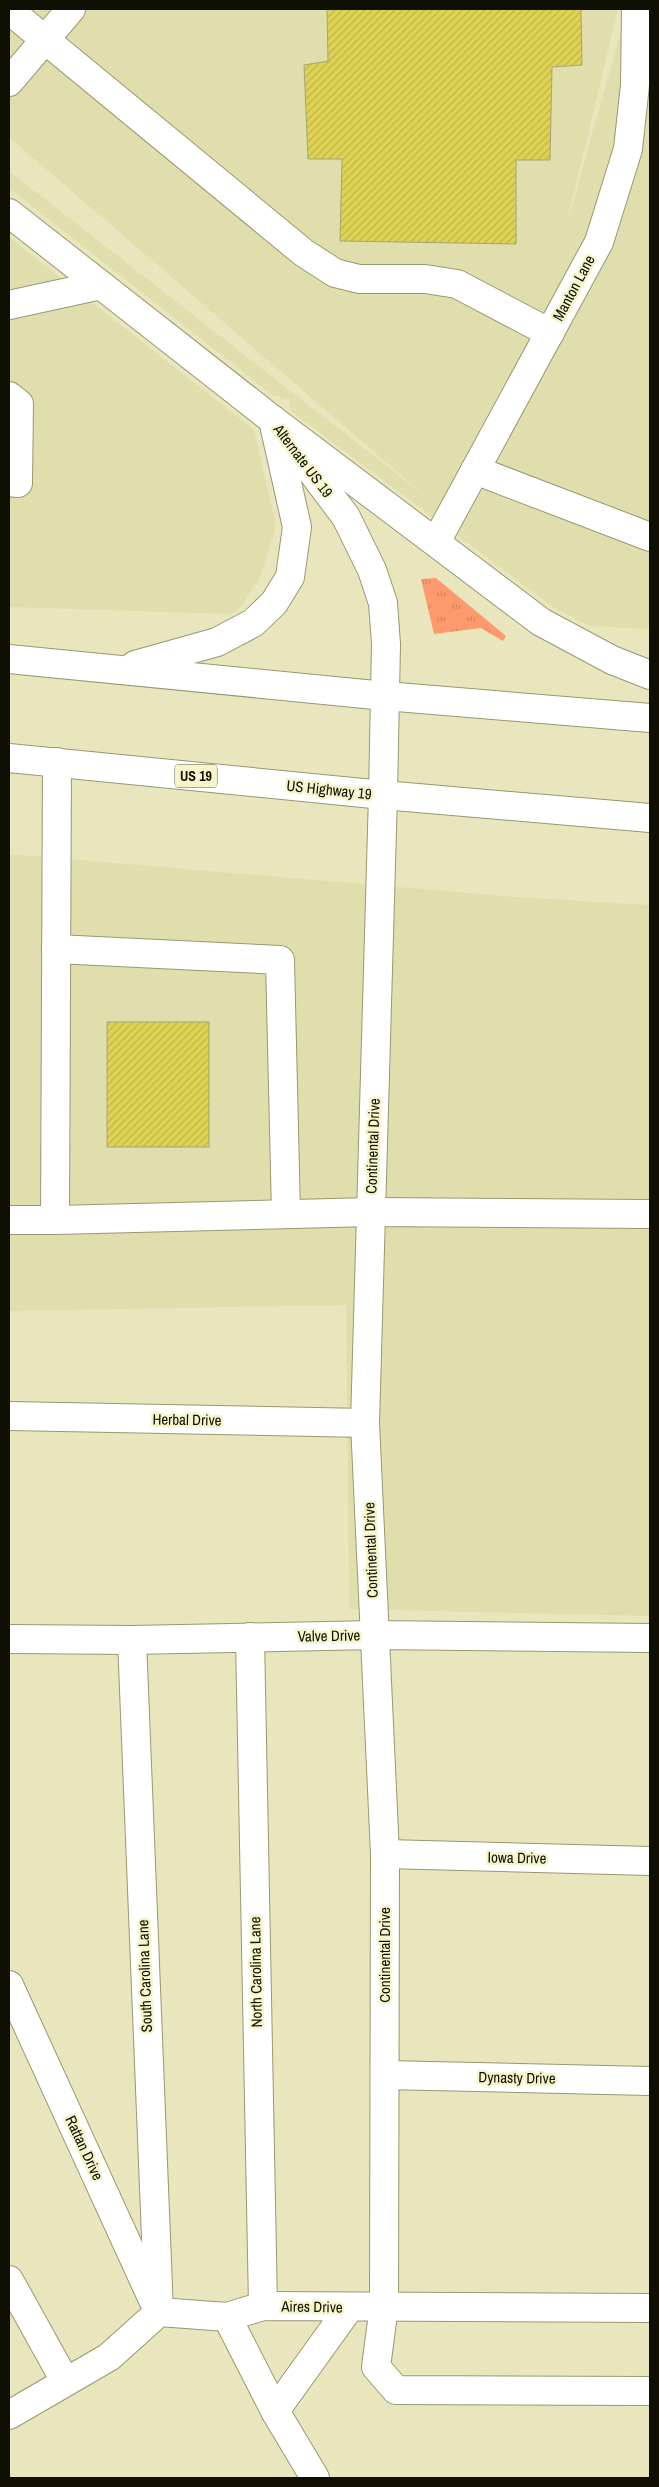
<svg xmlns="http://www.w3.org/2000/svg" width="659" height="2487" font-family="'Archivo Narrow',sans-serif">
<style>
.built{fill:#e1dead}
.grass{fill:url(#grass-tufts)}
.building{fill:url(#building-hatch);stroke:#a6a47c}
.lines{fill:none;stroke-linecap:round;stroke-linejoin:round}
.minor-casing{stroke:#9a9770;stroke-width:30}
.major-casing{stroke:#9a9770;stroke-width:30}
.highway-casing{stroke:#9a9770;stroke-width:30}
.minor{stroke:#fff;stroke-width:28}
.major{stroke:#fff;stroke-width:28}
.highway{stroke:#fff;stroke-width:28}
.labels{text-anchor:middle;stroke-width:5;stroke-linejoin:round;paint-order:stroke}
.shield{fill:#f6f4ca;stroke:#55543f;stroke-width:1}
.shield-label{font-size:14px;font-weight:bold;fill:#100f03}
.street-label{font-size:15px;fill:#100f03;stroke:#f6f4ca}
</style>
<defs>
<pattern id="grass-tufts" width="24" height="20" patternUnits="userSpaceOnUse" patternTransform="scale(1.25)"><rect width="24" height="20" fill="#fc996d"/><path d="M3 7l-1-3M5 7V3M7 7l1-3M15 17l-1-3M17 17v-4M19 17l1-3" fill="none" stroke="#d7835d"/></pattern>
<pattern id="building-hatch" width="6" height="6" patternUnits="userSpaceOnUse" patternTransform="scale(1.25)"><rect width="6" height="6" fill="#ded353"/><path d="M-1 1l2-2M0 6l6-6M5 7l2-2" fill="none" stroke="#bdb447"/></pattern>
</defs>
<rect width="100%" height="100%" fill="#e9e6bd"/>
<!-- built -->
<g class="built">
<path d="M 9,9 L 618,9 L 564,235 L 627,9 L 650,9 L 650,629 L 589,626 L 553,607 L 291,411 L 289,399 L 282,400 L 278,395 L 275,397 L 9,188 L 9,171 L 430,500 L 9,137 Z"/>
<path d="M 9,237 L 254,430 L 276,526 L 260,578 L 238,610 L 230,614 L 9,607 Z"/>
<path d="M 9,854 L 515,897 L 650,905 L 650,1616 L 349,1609 L 346,1305 L 9,1311 Z"/>
</g>
<!-- grass -->
<path class="grass" d="M 436,578 L 506,636 L 503,641 L 481,628 L 434,634 L 421,579 Z"/>
<!-- building -->
<g class="building">
<path d="M 327,9 L 581,9 L 582,65 L 552,67 L 550,160 L 516,160 L 516,244 L 340,241 L 342,159 L 308,159 L 304,65 L 328,61 Z"/>
<rect x="107" y="1022" width="102" height="125"/>
</g>
<g class="lines">
<defs>
<g id="minor">
<path d="M 9,10 L 304,253 L 335,273 L 359,279 L 425,279 L 457,284 L 550,333"/>
<path d="M 9,82 L 71,9"/>
<path d="M 9,305 L 101,285"/>
<path d="M 9,396 L 19,404 L 18,483 L 9,482"/>
<path d="M 475,470 L 650,537"/>
<path d="M 436,542 L 599,242 L 628,149 L 635,85 L 636,9"/>
<path d="M 383,795 L 365,1423 L 385,1854 L 384,2306 L 376,2367 L 396,2390 L 650,2391"/>
<path d="M 56,949 L 280,960 L 286,1214"/>
<path d="M 9,1220 L 55,1220 L 57,762"/>
<path d="M 55,1220 L 371,1212 L 650,1214"/>
<path d="M 9,1416 L 365,1423"/>
<path d="M 250,1637 L 263,2306"/>
<path d="M 9,1639 L 132,1640 L 375,1635 L 650,1638"/>
<path d="M 132,1640 L 159,2312"/>
<path d="M 385,1854 L 650,1861"/>
<path d="M 9,1985 L 153,2300"/>
<path d="M 385,2075 L 650,2081"/>
<path d="M 9,2280 L 65,2381"/>
<path d="M 227,2317 L 275,2411 L 315,2478"/>
<path d="M 275,2411 L 349,2308"/>
<path d="M 9,2415 L 109,2357 L 159,2312 L 227,2317 L 263,2306 L 650,2308"/>
</g>
<path id="major" d="M 9,213 L 273,420 L 346,517 L 372,570 L 383,603 L 386,644 L 383,795"/>
<g id="highway">
<path d="M 273,420 L 541,622 L 612,660 L 650,675"/>
<path d="M 9,659 L 385,696 L 650,718"/>
<path d="M 135,665 L 217,642 L 253,623 L 274,603 L 290,577 L 297,527 L 273,420"/>
<path d="M 9,758 L 383,795 L 650,818"/>
</g>
</defs>
<!-- minor casing -->
<use href="#minor" class="minor-casing"/>
<!-- major casing -->
<use href="#major" class="major-casing"/>
<!-- highway casing -->
<use href="#highway" class="highway-casing"/>
<!-- minor -->
<use href="#minor" class="minor"/>
<!-- major -->
<use href="#major" class="major"/>
<!-- highway -->
<use href="#highway" class="highway"/>
</g>
<g class="labels">
<!-- shield labels -->
<rect class="shield" x="175" y="764.5" width="42" height="23" rx="4"/>
<g class="shield-label">
<text x="196" y="781">US 19</text>
</g>
<!-- street labels -->
<g class="street-label">
<text transform="translate(574 288) rotate(-62)" y="5">Manton Lane</text>
<text transform="translate(303 461) rotate(53)" y="5">Alternate US 19</text>
<text transform="translate(329 790) rotate(6)" y="5">US Highway 19</text>
<text transform="translate(373 1146) rotate(-88)" y="5">Continental Drive</text>
<text transform="translate(187 1420) rotate(1)" y="5">Herbal Drive</text>
<text transform="translate(371 1550) rotate(-92)" y="5">Continental Drive</text>
<text transform="translate(329 1636) rotate(-1)" y="5">Valve Drive</text>
<text transform="translate(517 1858) rotate(1)" y="5">Iowa Drive</text>
<text transform="translate(385 1955) rotate(-90)" y="5">Continental Drive</text>
<text transform="translate(256 1972) rotate(-91)" y="5">North Carolina Lane</text>
<text transform="translate(145 1976) rotate(-92)" y="5">South Carolina Lane</text>
<text transform="translate(517 2078) rotate(1)" y="5">Dynasty Drive</text>
<text transform="translate(84 2148) rotate(65)" y="5">Rattan Drive</text>
<text transform="translate(312 2307) rotate(1)" y="5">Aires Drive</text>
</g>
</g>
<!-- border -->
<rect width="659" height="2487" fill="none" stroke="#100f03" stroke-width="20"/>
</svg>
